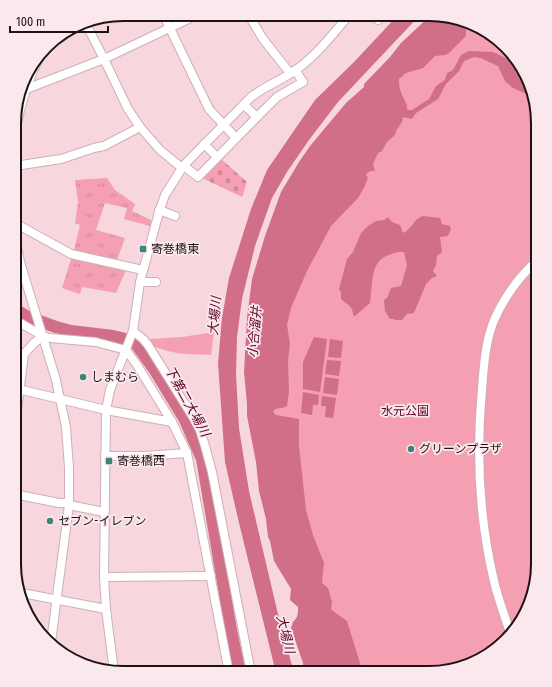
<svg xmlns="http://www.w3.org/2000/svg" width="552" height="687" font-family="'Fira Sans Condensed','Noto Sans JP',sans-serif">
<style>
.grass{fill:url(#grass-tufts)}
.cemetery{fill:url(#cemetery-stones)}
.green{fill:#f59fb3}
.water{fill:#d16f88}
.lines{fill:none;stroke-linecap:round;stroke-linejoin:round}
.river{stroke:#d16f88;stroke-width:12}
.minor-casing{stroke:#cdafb5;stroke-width:10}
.minor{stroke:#fff;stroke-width:8}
.poi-dot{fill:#3f847a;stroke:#fbe8ec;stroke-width:1.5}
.labels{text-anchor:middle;stroke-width:3.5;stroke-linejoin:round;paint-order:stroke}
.poi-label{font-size:12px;fill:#1d1215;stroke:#fbe8ec;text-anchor:start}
.park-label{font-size:12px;fill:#5c0027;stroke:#fbe8ec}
.water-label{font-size:13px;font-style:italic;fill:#5d0028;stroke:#fbe8ec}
.rim{fill:none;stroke:#1d1215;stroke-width:2}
</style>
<defs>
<pattern id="grass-tufts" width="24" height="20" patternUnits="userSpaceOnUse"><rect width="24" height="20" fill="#f59fb3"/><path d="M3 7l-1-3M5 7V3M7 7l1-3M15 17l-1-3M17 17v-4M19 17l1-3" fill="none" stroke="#d28899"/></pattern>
<pattern id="cemetery-stones" width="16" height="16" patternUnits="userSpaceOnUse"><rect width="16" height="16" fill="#f59fb3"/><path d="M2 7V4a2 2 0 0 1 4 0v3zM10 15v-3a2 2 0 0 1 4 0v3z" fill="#d28899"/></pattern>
</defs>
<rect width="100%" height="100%" fill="#f7d7dd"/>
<!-- grass -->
<g class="grass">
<path d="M 107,178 L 115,190 L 135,204 L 132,211 L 151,220 L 150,226 L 124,219 L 127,208 L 105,203 L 96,230 L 125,238 L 117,260 L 74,250 L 80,225 L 75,223 L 78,202 L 75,180 Z"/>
<path d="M 71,259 L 126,270 L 116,293 L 82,287 L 80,294 L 62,288 Z"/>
</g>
<!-- cemetery -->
<path class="cemetery" d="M 220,158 L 247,182 L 242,197 L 200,177 Z"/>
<!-- green -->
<g class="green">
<path d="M 467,24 L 490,33 L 524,69 L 538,123 L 538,571 L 520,624 L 483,659 L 436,673 L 347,673 L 271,432 L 277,318 L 395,81 Z"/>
<path d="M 214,332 L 211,355 C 187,354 174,355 151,345 L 150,339 L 182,337 Z"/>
</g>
<!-- water -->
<g class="water">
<path d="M 398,15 L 420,15 L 338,102 L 309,140 L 287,172 L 272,198 L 255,246 L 242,299 L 237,337 L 236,374 L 239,428 L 249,491 L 277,610 L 294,673 L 276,673 L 239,523 L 225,462 L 218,363 L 222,318 L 229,278 L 251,209 L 267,170 L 315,100 L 354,62 Z"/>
<path d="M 431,15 L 443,15 L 466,23 L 466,36 L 449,53 L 445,55 L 435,56 L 423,68 L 406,73 L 399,79 C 399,83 399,88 401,92 C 403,99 408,103 407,110 L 412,110 L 429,99 L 436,86 L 445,80 L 447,73 L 453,70 L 461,55 L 469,51 L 493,52 L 510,60 L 517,61 L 524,69 L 531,96 L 513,88 L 505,81 L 498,66 L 487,61 L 481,58 L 474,57 L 464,61 L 459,71 L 446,84 L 438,99 L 416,113 L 412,119 L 403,117 L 402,122 L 396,131 L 395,135 L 387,142 L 382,151 L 378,153 L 373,164 L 375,171 L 371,171 L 367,173 L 366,176 L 368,177 L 365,186 L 358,198 L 331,226 L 307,271 L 291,308 L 287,325 L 290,344 L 288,361 L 289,392 L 287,406 C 283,409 279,407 274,410 L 273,412 L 276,415 L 299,419 L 299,446 L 306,510 L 313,535 L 324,563 L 322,583 L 328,588 L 332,602 L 331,609 L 333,611 L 347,621 L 363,673 L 304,673 L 303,663 L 291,628 L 293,622 C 298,617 298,614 298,607 L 290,600 L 291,589 L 274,561 L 270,541 L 268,537 L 266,519 L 259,491 L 256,462 L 247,416 L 247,404 L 244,372 L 247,318 L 252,279 L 265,236 L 281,192 L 299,162 L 310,146 L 346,103 L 364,87 L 364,84 L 390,57 L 401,43 Z"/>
<path d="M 423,216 L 440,218 L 442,224 L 450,226 L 451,229 L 448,236 L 440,237 L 442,252 L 437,256 L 436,265 L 433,271 L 437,276 L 432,278 L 426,284 L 414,313 L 407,314 L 402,320 L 396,320 L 393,319 L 390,319 L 385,311 L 384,300 L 387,298 L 391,288 L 401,286 L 407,265 L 404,252 C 398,251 395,253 389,255 C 369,261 373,286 370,303 L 355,316 L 353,315 C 353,305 347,305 341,299 L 341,293 L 339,289 L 347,259 L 353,252 L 361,233 L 368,226 L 376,221 L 384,220 L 388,217 L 392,222 L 400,225 L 403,233 C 412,229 414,218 423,216 Z"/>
<path d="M 314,337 L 327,339 L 320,392 L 303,389 L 303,362 Z"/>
<path d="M 330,339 L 343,341 L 341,358 L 328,357 Z"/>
<path d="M 327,360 L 341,361 L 339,376 L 325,374 Z"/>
<path d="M 325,377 L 339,379 L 337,395 L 323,393 Z"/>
<path d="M 303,392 L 319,395 L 318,405 L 313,405 L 312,415 L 301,413 Z"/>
<path d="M 322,396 L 336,398 L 333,418 L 325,417 L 326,406 L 321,406 Z"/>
</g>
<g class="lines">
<!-- river -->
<path class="river" d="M 15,309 L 28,317 L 56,327 L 71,331 L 113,336 L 134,341 L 154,369 L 185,420 L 202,459 L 231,630 L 240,673"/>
<defs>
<g id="minor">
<path d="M 163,14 L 209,109 L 236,138"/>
<path d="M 248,14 L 263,39 L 290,73"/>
<path d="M 372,15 L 378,20"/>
<path d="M 85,22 L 104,59 L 128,109 L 140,127 L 160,150 L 182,168"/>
<path d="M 21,91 L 104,59 L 199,14"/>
<path d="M 257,117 L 277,97 L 303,82 L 295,70"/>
<path d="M 15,133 C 20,106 28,79 41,54"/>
<path d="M 204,144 L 217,157"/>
<path d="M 15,166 L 61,159 L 94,148 L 104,146 L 140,127"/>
<path d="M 184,166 L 198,177 L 257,117 L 244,105"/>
<path d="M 159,210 L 175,216"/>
<path d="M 15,223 L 71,254 L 143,270"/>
<path d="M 15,237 L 20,262 L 56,380 L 66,427 L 69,468 L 69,505 L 51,642"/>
<path d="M 140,282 L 156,282"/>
<path d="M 15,320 L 43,336 L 50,338 L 96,342 L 126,350 L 137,365 L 172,422 L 187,453 L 229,673"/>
<path d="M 133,331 L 143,339 L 148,345 L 193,417 L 200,430 L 205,446 L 212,472 L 251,673"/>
<path d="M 14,388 L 106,410 L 172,422"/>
<path d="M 14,433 L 24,354 L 34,343 L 43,336"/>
<path d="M 105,456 L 144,456 L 187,453"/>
<path d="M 14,494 L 59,503 L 69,503"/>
<path d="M 69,505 L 104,512"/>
<path d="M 104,577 L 211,576"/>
<path d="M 22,593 L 106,609"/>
<path d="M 510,633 C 505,616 498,599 494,581 C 479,518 476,454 482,389 C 484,365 485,341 495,318 C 505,297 520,275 538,260"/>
<path d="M 114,672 L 106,609 L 104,577 L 106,410 L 110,390 L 133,331 L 140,282 L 159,212 L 165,195 L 182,168 L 187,162 L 251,97 C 265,86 282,80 296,70 C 317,55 333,34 349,15"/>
</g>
</defs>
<!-- minor casing -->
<use href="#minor" class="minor-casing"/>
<!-- minor -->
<use href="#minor" class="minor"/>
</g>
<!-- markers -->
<g class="poi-dot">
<rect x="139" y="245" width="8" height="8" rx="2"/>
<circle cx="83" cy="377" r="4"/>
<circle cx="411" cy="449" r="4"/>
<rect x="105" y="457" width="8" height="8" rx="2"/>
<circle cx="50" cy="521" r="4"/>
</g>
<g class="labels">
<!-- poi labels -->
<g class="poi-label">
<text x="151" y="253">寄巻橋東</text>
<text x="91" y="381">しまむら</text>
<text x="419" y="453">グリーンプラザ</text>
<text x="117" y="465">寄巻橋西</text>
<text x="58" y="525">セブン-イレブン</text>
</g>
<!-- park labels -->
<g class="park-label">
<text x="405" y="415">水元公園</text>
</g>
<!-- water labels -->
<g class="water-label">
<text transform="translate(214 316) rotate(-85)" y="5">大場川</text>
<text transform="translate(254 332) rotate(-85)" y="5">小合溜井</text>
<text transform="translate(188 401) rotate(61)" y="5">下第二大場川</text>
<text transform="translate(286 634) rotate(76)" y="5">大場川</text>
</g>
</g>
<!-- crop -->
<path d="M0 0H552V687H0ZM123 21H429A102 102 0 0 1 531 123V564A102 102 0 0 1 429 666H123A102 102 0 0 1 21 564V123A102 102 0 0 1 123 21Z" fill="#fbe8ec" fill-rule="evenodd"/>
<path class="rim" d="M123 21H429A102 102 0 0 1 531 123V564A102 102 0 0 1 429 666H123A102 102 0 0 1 21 564V123A102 102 0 0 1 123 21Z"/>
<!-- scale -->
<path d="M10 26v6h98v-6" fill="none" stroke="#1d1215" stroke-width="2"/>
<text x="16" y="26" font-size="12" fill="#1d1215" stroke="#fbe8ec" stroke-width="3" paint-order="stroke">100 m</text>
</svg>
